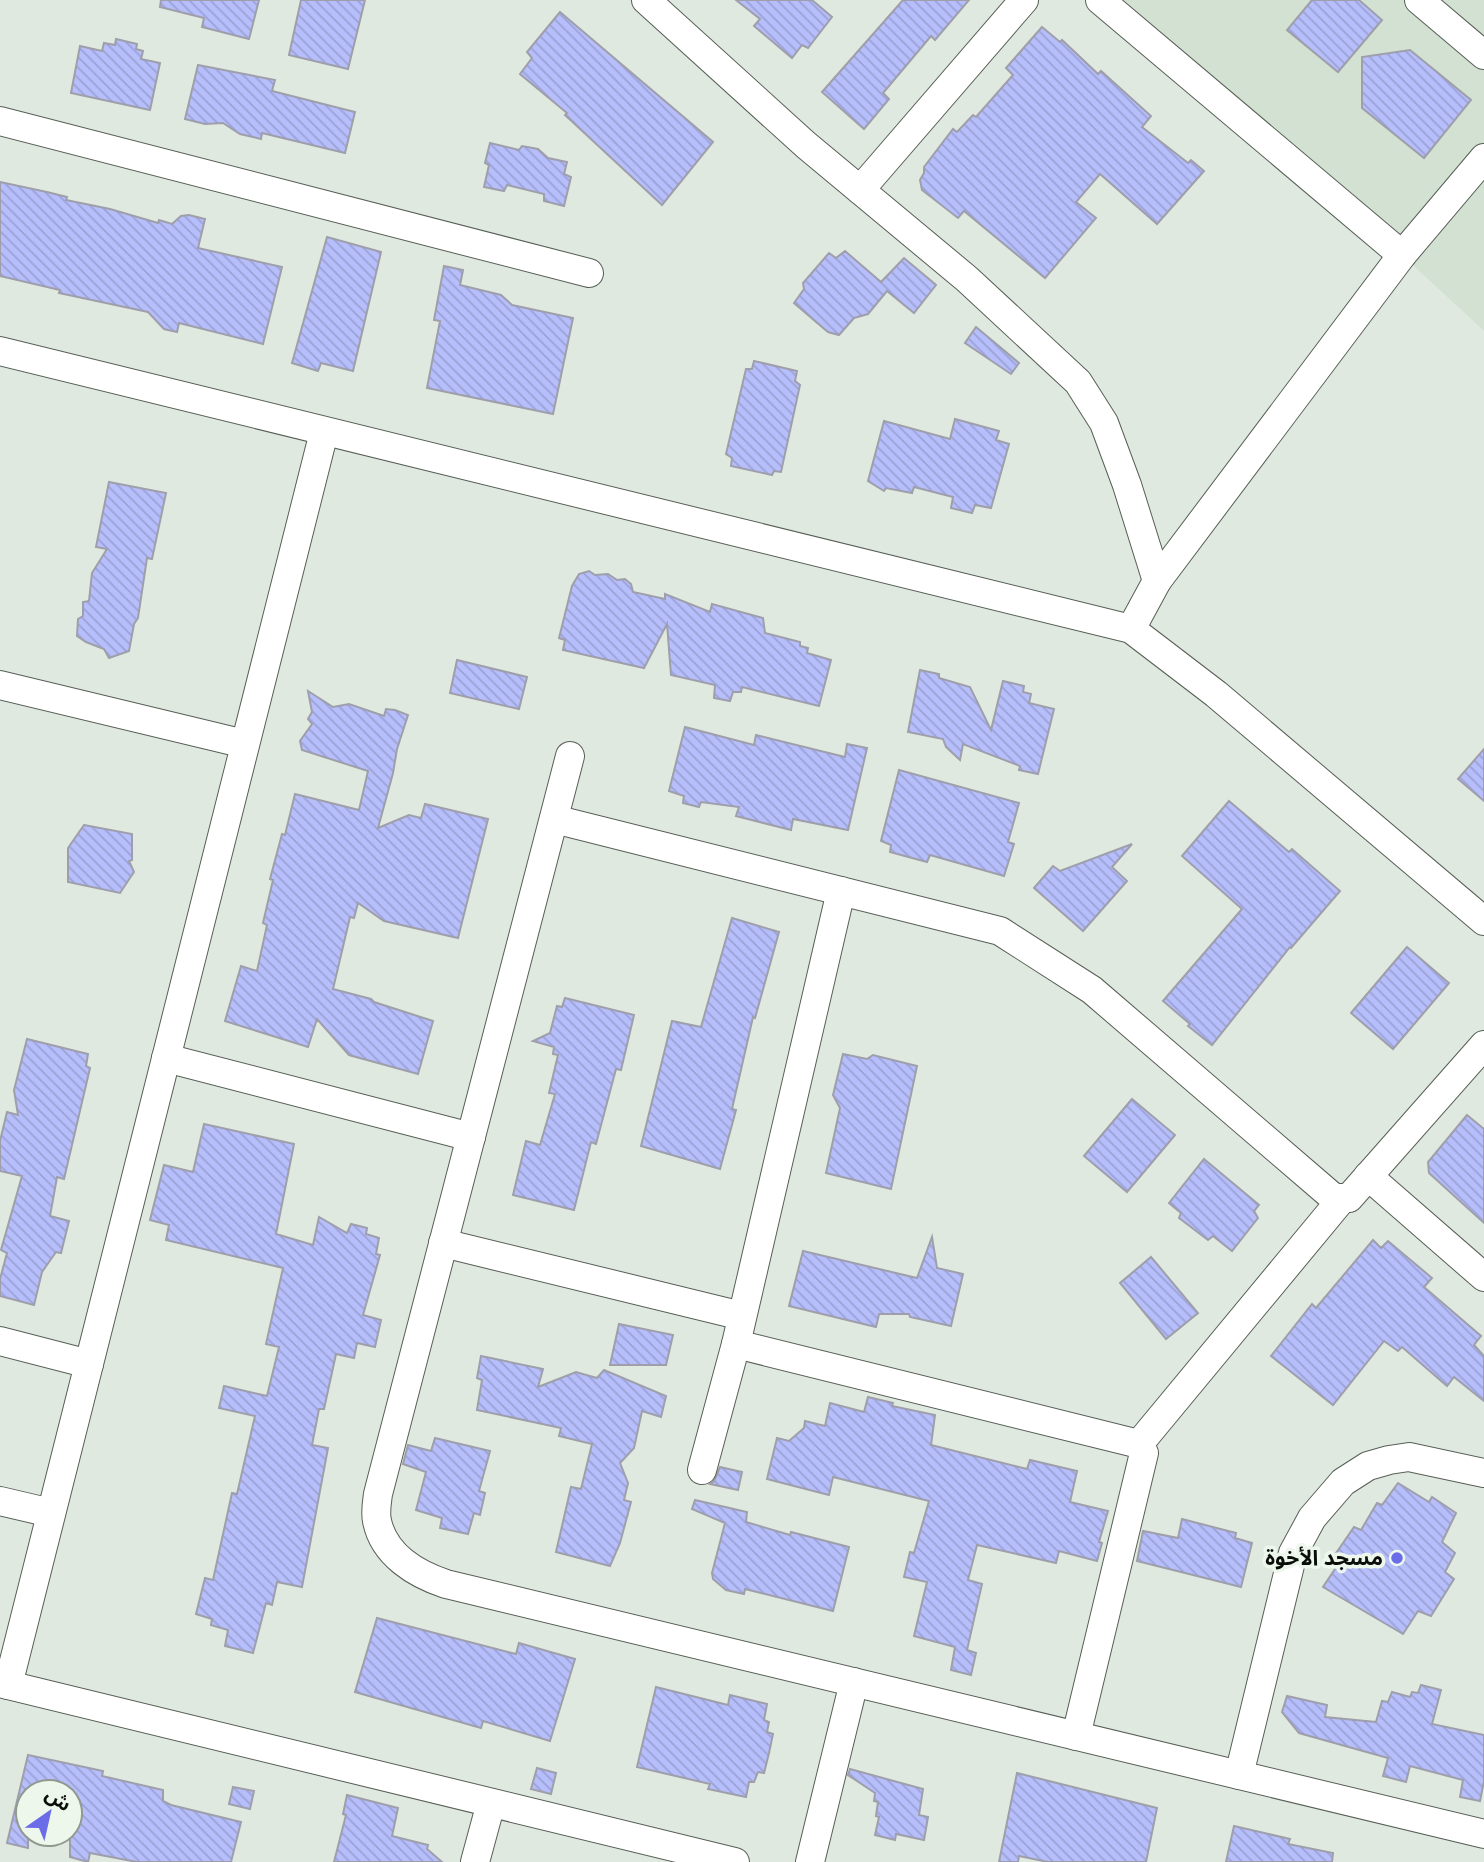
<svg xmlns="http://www.w3.org/2000/svg" width="1484" height="1862" font-family="Karla,'Noto Sans Arabic',sans-serif">
<style>
.built{fill:#d2e1d1}
.building{fill:url(#building-back-hatch);stroke:#9e9fab;stroke-width:2}
.lines{fill:none;stroke-linecap:round;stroke-linejoin:round}
.minor-casing{stroke:#575f56;stroke-width:30}
.minor{stroke:#fff;stroke-width:28}
.poi-dot{fill:#6a6de7;stroke:#edf7ec;stroke-width:2.5}
.labels{text-anchor:middle;stroke-width:7;stroke-linejoin:round;paint-order:stroke}
.poi-label{font-size:21px;font-weight:bold;fill:#0a0d09;stroke:#edf7ec;text-anchor:end}
</style>
<defs>
<pattern id="building-back-hatch" width="6" height="6" patternUnits="userSpaceOnUse" patternTransform="scale(1.75)"><rect width="6" height="6" fill="#b6befb"/><path d="M-1 5l2 2M0 0l6 6M5-1l2 2" fill="none" stroke="#9ba2d6"/></pattern>
</defs>
<rect width="100%" height="100%" fill="#e0e9df"/>
<!-- built -->
<path class="built" d="M 1100,0 L 1484,0 L 1484,331 L 1402,255 Z"/>
<!-- building -->
<g class="building">
<path d="M 161,0 L 259,0 L 249,39 L 202,27 L 204,18 L 160,7 Z"/>
<path d="M 301,0 L 365,0 L 348,69 L 289,55 Z"/>
<path d="M 736,0 L 812,0 L 832,17 L 808,48 L 802,45 L 792,58 L 754,26 L 760,19 Z"/>
<path d="M 903,0 L 969,0 L 935,40 L 931,36 L 883,93 L 889,99 L 864,129 L 822,92 Z"/>
<path d="M 1312,0 L 1359,0 L 1382,20 L 1338,72 L 1287,30 Z"/>
<path d="M 560,12 L 713,142 L 662,205 L 565,115 L 567,113 L 520,74 L 532,58 L 527,52 Z"/>
<path d="M 1042,27 L 1060,42 L 1062,40 L 1098,74 L 1101,71 L 1151,116 L 1142,127 L 1188,163 L 1191,160 L 1204,171 L 1157,224 L 1100,174 L 1076,202 L 1096,218 L 1045,278 L 964,211 L 958,218 L 922,190 L 920,180 L 924,173 L 924,167 L 953,129 L 957,132 L 973,115 L 976,117 L 1013,75 L 1006,68 Z"/>
<path d="M 116,39 L 137,44 L 136,49 L 143,51 L 141,59 L 160,63 L 150,110 L 71,93 L 80,46 L 102,51 L 104,43 L 115,45 Z"/>
<path d="M 1410,50 L 1471,100 L 1424,158 L 1362,108 L 1362,57 Z"/>
<path d="M 198,65 L 275,80 L 272,91 L 355,112 L 345,153 L 262,133 L 261,139 L 240,134 L 223,123 L 205,124 L 185,119 Z"/>
<path d="M 490,143 L 519,150 L 522,146 L 538,149 L 548,158 L 567,162 L 564,174 L 571,177 L 564,206 L 544,201 L 544,194 L 507,185 L 504,191 L 484,187 L 489,165 L 485,163 Z"/>
<path d="M 0,182 L 47,192 L 67,197 L 66,200 L 110,209 L 158,223 L 159,220 L 172,224 L 181,216 L 189,215 L 205,219 L 198,248 L 282,267 L 263,344 L 179,323 L 177,332 L 164,329 L 148,312 L 59,293 L 60,290 L 0,276 Z"/>
<path d="M 327,237 L 381,252 L 353,371 L 321,363 L 318,371 L 292,363 Z"/>
<path d="M 845,251 L 881,282 L 904,258 L 936,285 L 914,313 L 887,291 L 868,314 L 854,318 L 839,335 L 828,332 L 794,303 L 804,289 L 803,283 L 829,253 L 836,258 Z"/>
<path d="M 444,266 L 463,270 L 460,285 L 501,295 L 512,305 L 573,318 L 553,414 L 427,388 L 440,321 L 434,320 Z"/>
<path d="M 976,327 L 1019,363 L 1011,374 L 965,343 Z"/>
<path d="M 754,361 L 797,371 L 795,381 L 800,385 L 781,472 L 774,471 L 772,475 L 731,466 L 732,458 L 726,454 L 746,369 L 752,369 Z"/>
<path d="M 955,419 L 999,431 L 996,440 L 1009,444 L 991,508 L 975,505 L 972,513 L 951,508 L 953,497 L 914,487 L 912,493 L 886,488 L 884,491 L 868,481 L 884,421 L 950,439 Z"/>
<path d="M 109,482 L 166,493 L 152,559 L 147,558 L 138,618 L 134,624 L 129,651 L 109,658 L 104,649 L 86,642 L 77,636 L 78,619 L 83,616 L 83,602 L 89,601 L 92,573 L 107,549 L 96,547 Z"/>
<path d="M 589,571 L 595,575 L 608,574 L 617,580 L 625,579 L 631,584 L 633,592 L 665,599 L 665,594 L 710,612 L 712,604 L 763,618 L 765,633 L 800,642 L 800,646 L 808,648 L 807,653 L 831,660 L 819,706 L 742,687 L 741,692 L 733,692 L 730,701 L 714,698 L 715,685 L 671,675 L 667,624 L 644,668 L 563,650 L 565,640 L 559,638 L 572,586 L 579,574 Z"/>
<path d="M 457,660 L 527,677 L 519,709 L 450,693 Z"/>
<path d="M 920,670 L 939,674 L 939,678 L 970,687 L 991,730 L 1003,681 L 1024,686 L 1023,692 L 1031,694 L 1029,703 L 1054,709 L 1038,774 L 1019,770 L 1020,766 L 963,744 L 960,760 L 946,747 L 943,739 L 908,732 Z"/>
<path d="M 308,691 L 333,707 L 349,704 L 384,716 L 386,709 L 395,710 L 408,715 L 397,749 L 393,773 L 378,828 L 409,815 L 421,818 L 425,804 L 488,819 L 458,938 L 384,921 L 358,903 L 354,918 L 350,917 L 333,989 L 371,999 L 374,1002 L 433,1021 L 418,1074 L 349,1055 L 317,1019 L 308,1047 L 225,1021 L 241,966 L 257,971 L 267,925 L 263,923 L 273,880 L 270,879 L 282,834 L 285,835 L 295,794 L 359,810 L 368,771 L 302,750 L 300,741 L 312,724 L 308,719 L 312,712 Z"/>
<path d="M 685,727 L 754,745 L 756,735 L 845,757 L 847,744 L 867,748 L 848,830 L 793,819 L 791,830 L 736,816 L 739,807 L 701,802 L 699,807 L 683,803 L 684,796 L 669,791 Z"/>
<path d="M 1484,749 L 1484,801 L 1458,779 Z"/>
<path d="M 899,770 L 1019,803 L 1008,842 L 1014,844 L 1004,876 L 930,855 L 927,862 L 890,852 L 891,845 L 881,841 Z"/>
<path d="M 1229,801 L 1289,852 L 1292,849 L 1340,891 L 1291,948 L 1290,947 L 1212,1045 L 1188,1026 L 1190,1024 L 1163,1001 L 1242,909 L 1182,856 Z"/>
<path d="M 84,825 L 132,834 L 132,860 L 129,861 L 134,872 L 120,893 L 68,882 L 68,848 Z"/>
<path d="M 1132,844 L 1112,867 L 1127,881 L 1083,931 L 1034,888 L 1053,866 L 1060,871 Z"/>
<path d="M 732,918 L 779,932 L 755,1018 L 753,1017 L 732,1109 L 736,1110 L 720,1169 L 641,1146 L 672,1021 L 701,1027 Z"/>
<path d="M 1407,947 L 1449,983 L 1393,1049 L 1351,1013 Z"/>
<path d="M 565,998 L 634,1015 L 621,1070 L 616,1069 L 596,1144 L 591,1142 L 574,1210 L 513,1195 L 526,1141 L 540,1145 L 555,1094 L 549,1093 L 558,1055 L 553,1054 L 554,1047 L 533,1041 L 550,1033 L 557,1006 L 562,1007 Z"/>
<path d="M 27,1039 L 88,1054 L 86,1066 L 90,1068 L 64,1179 L 57,1177 L 50,1216 L 69,1221 L 61,1253 L 56,1252 L 42,1272 L 34,1305 L 0,1296 L 0,1279 L 7,1253 L 1,1250 L 22,1176 L 0,1171 L 0,1141 L 7,1112 L 18,1115 L 14,1090 Z"/>
<path d="M 843,1054 L 867,1059 L 873,1055 L 917,1066 L 891,1189 L 826,1173 L 840,1108 L 833,1095 Z"/>
<path d="M 1132,1099 L 1175,1135 L 1127,1192 L 1084,1156 Z"/>
<path d="M 1467,1115 L 1484,1129 L 1484,1223 L 1429,1173 L 1428,1162 Z"/>
<path d="M 204,1124 L 294,1144 L 276,1234 L 313,1245 L 319,1217 L 347,1233 L 351,1224 L 367,1228 L 366,1234 L 379,1238 L 376,1254 L 380,1255 L 363,1315 L 381,1320 L 375,1347 L 357,1343 L 354,1358 L 336,1354 L 324,1409 L 319,1409 L 312,1445 L 328,1448 L 302,1587 L 277,1582 L 272,1605 L 266,1603 L 253,1653 L 225,1646 L 228,1630 L 211,1625 L 212,1619 L 196,1614 L 205,1578 L 213,1580 L 232,1493 L 237,1494 L 255,1416 L 219,1408 L 224,1386 L 267,1396 L 279,1347 L 266,1344 L 283,1268 L 166,1240 L 169,1225 L 150,1220 L 164,1165 L 193,1172 Z"/>
<path d="M 1204,1159 L 1259,1205 L 1254,1211 L 1258,1218 L 1232,1251 L 1213,1236 L 1208,1240 L 1179,1218 L 1181,1213 L 1169,1203 Z"/>
<path d="M 932,1237 L 937,1268 L 963,1274 L 951,1326 L 910,1317 L 909,1314 L 879,1314 L 876,1327 L 789,1306 L 803,1251 L 917,1278 Z"/>
<path d="M 1373,1240 L 1381,1248 L 1388,1241 L 1432,1278 L 1424,1287 L 1481,1336 L 1474,1345 L 1484,1356 L 1484,1401 L 1454,1377 L 1447,1386 L 1402,1347 L 1398,1351 L 1384,1341 L 1333,1405 L 1271,1356 L 1312,1304 L 1316,1308 Z"/>
<path d="M 1151,1257 L 1198,1313 L 1166,1339 L 1120,1283 Z"/>
<path d="M 619,1324 L 673,1335 L 666,1365 L 610,1365 Z"/>
<path d="M 481,1356 L 543,1369 L 538,1387 L 576,1372 L 597,1378 L 604,1370 L 666,1396 L 661,1417 L 642,1411 L 634,1448 L 620,1463 L 628,1483 L 624,1500 L 631,1502 L 620,1543 L 610,1566 L 556,1552 L 571,1487 L 581,1489 L 592,1444 L 559,1436 L 561,1428 L 477,1410 L 482,1380 L 477,1378 Z"/>
<path d="M 868,1397 L 893,1403 L 892,1406 L 935,1415 L 931,1445 L 1027,1469 L 1030,1460 L 1077,1471 L 1070,1502 L 1108,1511 L 1099,1542 L 1102,1543 L 1097,1561 L 1059,1551 L 1056,1563 L 977,1545 L 968,1580 L 982,1584 L 967,1650 L 976,1653 L 971,1675 L 951,1670 L 955,1647 L 914,1636 L 927,1582 L 904,1577 L 910,1552 L 914,1553 L 929,1501 L 833,1477 L 829,1495 L 767,1479 L 777,1438 L 789,1441 L 804,1428 L 805,1421 L 825,1426 L 830,1403 L 864,1412 Z"/>
<path d="M 435,1438 L 490,1451 L 479,1491 L 485,1493 L 480,1515 L 474,1513 L 468,1534 L 440,1528 L 442,1518 L 416,1510 L 426,1472 L 403,1464 L 408,1445 L 431,1451 Z"/>
<path d="M 720,1467 L 742,1472 L 738,1490 L 710,1484 L 714,1481 Z"/>
<path d="M 1398,1483 L 1429,1502 L 1432,1497 L 1456,1513 L 1442,1542 L 1455,1553 L 1445,1572 L 1454,1579 L 1431,1616 L 1418,1611 L 1403,1634 L 1323,1587 L 1343,1557 L 1332,1559 L 1354,1527 L 1361,1530 L 1377,1503 L 1382,1505 Z"/>
<path d="M 695,1500 L 747,1512 L 746,1522 L 790,1535 L 791,1532 L 849,1547 L 833,1611 L 745,1589 L 744,1594 L 726,1590 L 713,1579 L 712,1573 L 725,1523 L 692,1509 Z"/>
<path d="M 1182,1519 L 1236,1533 L 1235,1538 L 1252,1543 L 1241,1587 L 1137,1561 L 1143,1531 L 1178,1538 Z"/>
<path d="M 377,1618 L 516,1654 L 519,1643 L 575,1659 L 550,1741 L 483,1721 L 481,1728 L 355,1692 Z"/>
<path d="M 1421,1685 L 1441,1690 L 1432,1724 L 1484,1735 L 1484,1781 L 1480,1801 L 1460,1797 L 1463,1780 L 1410,1766 L 1406,1782 L 1383,1776 L 1388,1758 L 1299,1733 L 1282,1712 L 1287,1696 L 1327,1705 L 1325,1717 L 1376,1722 L 1382,1701 L 1388,1702 L 1392,1692 L 1410,1697 L 1412,1692 L 1418,1693 Z"/>
<path d="M 656,1687 L 728,1705 L 730,1695 L 767,1704 L 764,1720 L 769,1722 L 767,1732 L 773,1734 L 769,1753 L 764,1773 L 758,1772 L 754,1782 L 749,1782 L 746,1797 L 708,1789 L 710,1784 L 637,1767 Z"/>
<path d="M 28,1755 L 103,1771 L 102,1776 L 163,1790 L 163,1801 L 171,1805 L 241,1822 L 231,1862 L 137,1862 L 90,1853 L 88,1862 L 70,1857 L 70,1792 L 28,1792 L 28,1848 L 7,1843 Z"/>
<path d="M 537,1768 L 556,1773 L 551,1794 L 531,1789 Z"/>
<path d="M 850,1769 L 923,1789 L 919,1815 L 928,1817 L 924,1840 L 896,1834 L 895,1840 L 875,1835 L 879,1817 L 876,1816 L 878,1802 L 874,1801 L 875,1793 L 848,1775 Z"/>
<path d="M 1017,1773 L 1157,1808 L 1146,1862 L 1048,1862 L 1019,1856 L 1018,1862 L 999,1862 Z"/>
<path d="M 233,1787 L 254,1791 L 250,1809 L 229,1804 Z"/>
<path d="M 347,1795 L 398,1808 L 392,1836 L 428,1845 L 427,1849 L 442,1862 L 334,1862 L 346,1815 L 343,1814 Z"/>
<path d="M 1234,1826 L 1290,1839 L 1288,1844 L 1333,1853 L 1332,1862 L 1226,1862 Z"/>
</g>
<g class="lines">
<defs>
<g id="minor">
<path d="M 646,0 L 806,145 L 967,279 L 1078,382 L 1104,423 L 1127,485 L 1157,581"/>
<path d="M 1100,0 L 1402,255"/>
<path d="M 1419,0 L 1484,55"/>
<path d="M 0,121 L 589,273"/>
<path d="M 860,190 L 1024,0"/>
<path d="M 0,351 L 1131,629 L 1216,694 L 1484,921"/>
<path d="M 1131,629 L 1157,581 L 1402,255 L 1484,158"/>
<path d="M 0,685 L 245,744"/>
<path d="M 570,756 L 378,1494 C 377,1502 375,1512 377,1521 C 384,1555 416,1574 446,1584 L 1484,1834"/>
<path d="M 554,819 L 1000,931 L 1092,990 L 1334,1198 L 1349,1198 L 1484,1045"/>
<path d="M 166,1058 L 471,1137"/>
<path d="M 1368,1176 L 1484,1277"/>
<path d="M 443,1243 L 742,1316"/>
<path d="M 0,1341 L 89,1364"/>
<path d="M 736,1344 L 1139,1444 L 1144,1453 L 1076,1736"/>
<path d="M 1139,1444 L 1341,1200"/>
<path d="M 702,1470 L 736,1344 L 841,891"/>
<path d="M 0,1501 L 51,1513"/>
<path d="M 0,1683 L 735,1862"/>
<path d="M 8,1685 L 324,432"/>
<path d="M 1239,1775 L 1293,1553 L 1312,1518 L 1343,1482 L 1368,1466 L 1389,1460 L 1409,1457 L 1484,1473"/>
<path d="M 475,1862 L 491,1803"/>
<path d="M 810,1862 L 854,1682"/>
</g>
</defs>
<!-- minor casing -->
<use href="#minor" class="minor-casing"/>
<!-- minor -->
<use href="#minor" class="minor"/>
</g>
<!-- markers -->
<circle class="poi-dot" cx="1397" cy="1558" r="7"/>
<g class="labels">
<!-- poi labels -->
<g class="poi-label">
<text x="1383" y="1565">مسجد الأخوة</text>
</g>
</g>
<!-- north arrow -->
<g transform="translate(49 1813) rotate(34)"><circle r="33" fill="#edf7ec" stroke="#929991" stroke-width="2"/>
<path d="M0-5L12 26L0 18L-12 26Z" fill="#6a6de7"/>
<text y="-10" font-size="19" font-weight="bold" text-anchor="middle" fill="#0a0d09">ش</text>
</g>
</svg>
